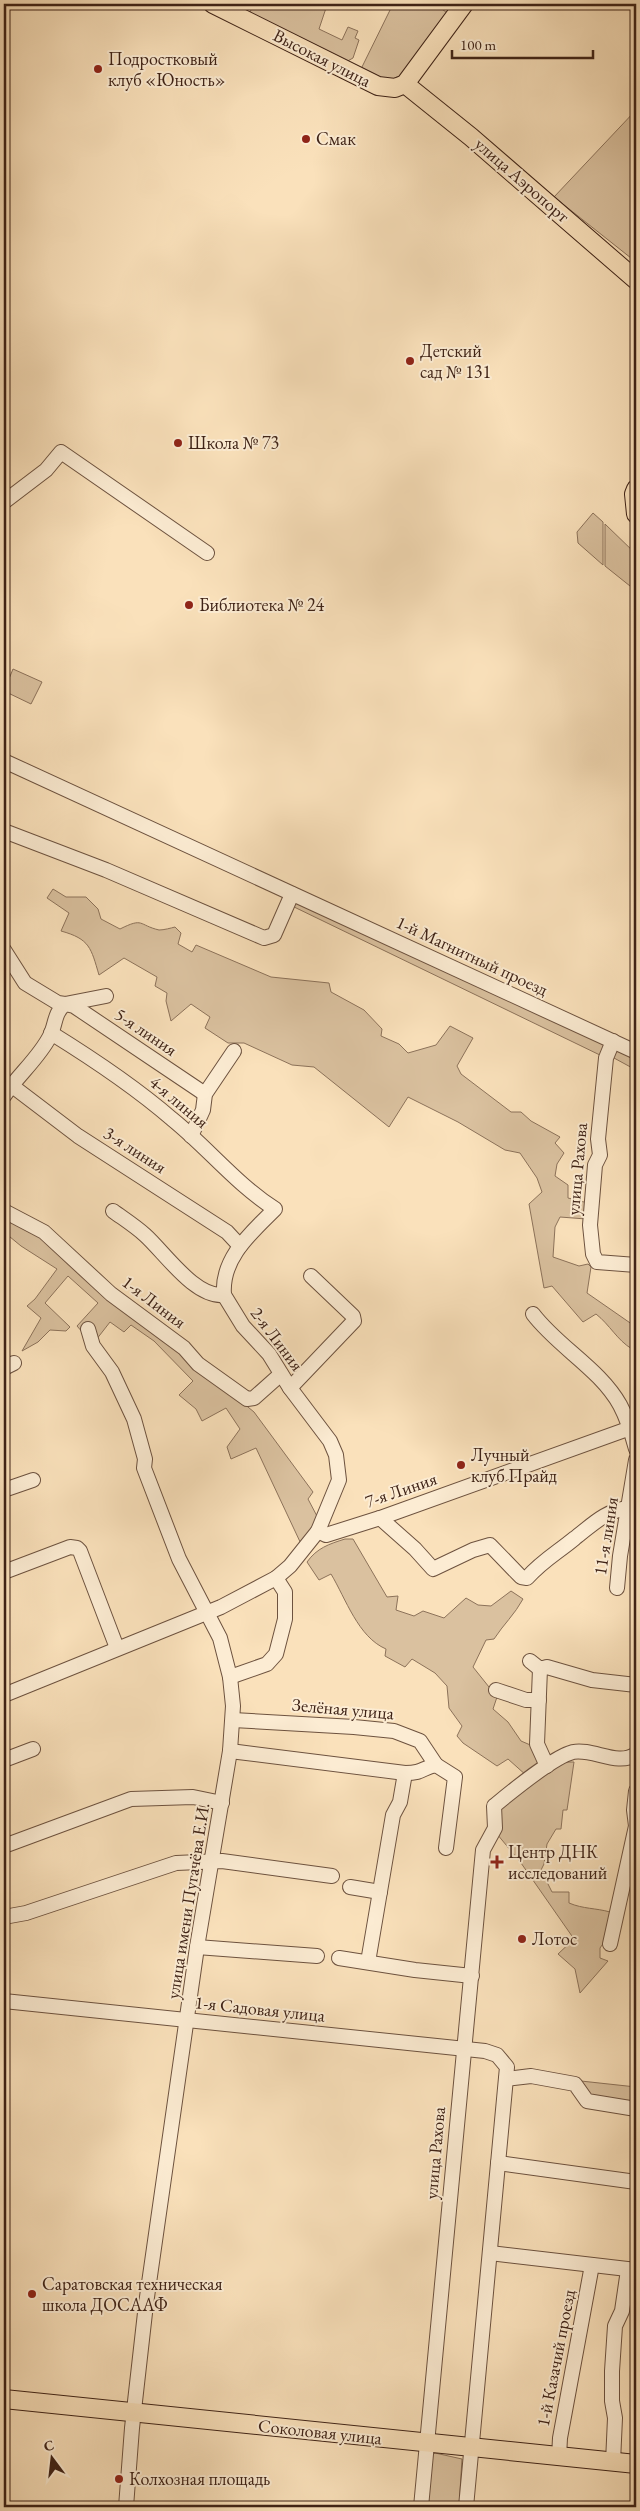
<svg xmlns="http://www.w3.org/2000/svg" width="640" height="2511" font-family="'EB Garamond',serif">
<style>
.green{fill:#dac19f;stroke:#8c725a}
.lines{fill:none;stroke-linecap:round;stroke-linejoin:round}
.minor-casing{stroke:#6d523f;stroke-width:16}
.major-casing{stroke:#3e2216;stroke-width:20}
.minor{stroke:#fcecd3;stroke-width:14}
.major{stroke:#fae1bb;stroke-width:18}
.poi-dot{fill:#8f2418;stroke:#fcecd3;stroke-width:2}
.labels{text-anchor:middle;stroke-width:4;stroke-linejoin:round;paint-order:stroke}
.street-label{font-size:18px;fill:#3e2216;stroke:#fcecd3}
.poi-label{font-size:18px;fill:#3e2216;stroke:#fcecd3;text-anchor:start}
</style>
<rect width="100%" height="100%" fill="#fae1bb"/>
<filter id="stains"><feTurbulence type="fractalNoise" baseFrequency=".004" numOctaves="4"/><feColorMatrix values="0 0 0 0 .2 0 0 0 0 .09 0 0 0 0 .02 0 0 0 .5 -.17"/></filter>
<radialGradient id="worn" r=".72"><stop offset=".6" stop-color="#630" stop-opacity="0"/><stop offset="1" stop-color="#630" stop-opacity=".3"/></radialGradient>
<!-- green -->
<g class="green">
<path d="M 254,4 L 327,5 L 319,29 L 342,40 L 348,27 L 358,31 L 355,38 L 359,40 L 353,58 L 344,63 L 249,14 Z"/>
<path d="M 393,4 L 436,4 L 447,13 L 400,76 L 389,80 L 360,71 Z"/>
<path d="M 636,110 L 636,262 L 554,197 Z"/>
<path d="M 593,513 L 603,522 L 603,565 L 578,543 L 577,532 Z"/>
<path d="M 605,524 L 636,554 L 636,579 L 630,586 L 605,566 Z"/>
<path d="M 13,669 L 42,682 L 31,704 L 4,691 Z"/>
<path d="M 53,889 L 66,897 L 86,897 L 98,909 L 101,919 L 120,929 C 144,917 138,925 159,930 C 164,930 171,928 175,927 L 181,933 L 178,944 L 192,952 L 196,945 L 271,977 L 329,983 L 331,992 L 364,1010 L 382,1029 L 381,1036 L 399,1044 L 408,1053 L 436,1045 L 450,1026 L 473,1038 L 457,1066 L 461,1074 L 511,1112 L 521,1112 L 531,1121 L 560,1137 L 555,1143 L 564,1153 L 557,1164 L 555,1176 L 568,1185 L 568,1198 L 588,1203 L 586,1219 L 560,1217 L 555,1227 L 553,1257 L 579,1266 L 588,1264 L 591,1267 L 587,1293 L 636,1327 L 636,1359 L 632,1365 L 632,1349 C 617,1340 610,1325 596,1314 L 583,1322 L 552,1286 L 544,1288 L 529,1204 L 542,1192 L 537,1178 L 520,1153 L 505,1150 L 458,1122 L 408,1097 L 389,1127 L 314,1067 L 292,1065 L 244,1043 L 228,1043 L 205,1028 L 210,1017 L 191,1004 L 171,1021 L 166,1001 L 167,993 L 155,986 L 157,977 L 124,958 L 99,975 C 91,948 90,939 61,931 L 69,913 L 47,898 Z"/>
<path d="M 293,900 L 608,1043 L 604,1057 L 290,905 Z"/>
<path d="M 613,1048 L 636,1055 L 636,1070 L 614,1058 L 608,1059 Z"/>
<path d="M 4,1214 L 31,1228 L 254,1412 L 313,1492 L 308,1499 L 318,1518 L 302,1546 L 256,1448 L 231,1459 L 227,1447 L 240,1429 L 226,1408 L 202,1421 L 196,1409 L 179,1395 L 193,1381 L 154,1341 L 131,1325 L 124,1332 L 110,1322 L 96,1340 L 90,1341 L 77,1326 L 98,1303 L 68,1276 L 45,1303 L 70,1327 L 66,1331 L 50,1330 L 38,1342 L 22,1351 L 41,1318 L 27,1306 L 35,1299 L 57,1269 L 21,1246 L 4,1232 Z"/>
<path d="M 345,1539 L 353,1539 L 387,1597 L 398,1596 L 396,1610 L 414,1616 L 423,1611 L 444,1618 L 466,1598 L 478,1605 L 491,1606 L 511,1591 L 523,1599 C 515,1614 503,1625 494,1639 L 486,1640 L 473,1667 L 497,1697 L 493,1709 L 508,1722 L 521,1741 L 535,1747 L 540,1762 L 574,1762 L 567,1810 L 563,1810 L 561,1829 L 556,1829 L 547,1844 L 544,1864 L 541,1870 L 552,1892 L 569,1892 L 569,1903 C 583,1909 596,1908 610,1912 L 611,1932 L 600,1948 L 600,1958 L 608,1961 L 580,1993 L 575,1969 L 558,1954 L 574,1939 L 521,1863 L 497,1834 L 494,1803 L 527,1776 L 508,1759 L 497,1766 L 463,1743 L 457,1736 L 462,1726 L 449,1708 L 447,1686 L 435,1673 L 412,1659 L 405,1667 L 385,1656 L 386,1649 C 358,1637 346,1599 331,1574 L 319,1580 L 307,1562 C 317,1548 329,1544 345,1539 Z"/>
<path d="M 581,2081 L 636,2087 L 636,2107 L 585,2093 Z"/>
<path d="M 435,2453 L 462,2459 L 459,2507 L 425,2507 L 431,2456 Z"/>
</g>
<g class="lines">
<defs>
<g id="minor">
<path d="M 4,502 L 46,470 L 61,452 L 207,553"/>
<path d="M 4,761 L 636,1052"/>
<path d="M 4,831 L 106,870 L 264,938 L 274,935 L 292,894"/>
<path d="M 4,950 L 25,983 L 58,1003 L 65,1004 L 106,996"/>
<path d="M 613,1041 L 606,1058 L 598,1139 L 600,1155 L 595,1165 L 590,1225 L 593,1254 L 597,1262 L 636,1265"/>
<path d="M 11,1085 L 78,1136 L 227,1232 L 240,1246"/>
<path d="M 4,1096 C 18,1075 39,1058 50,1036 C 56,1024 54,1013 65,1004 L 74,1006 L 205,1094"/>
<path d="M 191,1136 L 203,1110 L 205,1094 L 234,1051"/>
<path d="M 4,1211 L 44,1232 L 111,1294 L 184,1348 L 198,1364 L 247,1399 L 254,1398 L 281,1374"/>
<path d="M 113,1211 C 124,1219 135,1226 145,1235 C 165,1253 195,1298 224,1295"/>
<path d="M 533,1314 C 558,1347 600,1369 620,1405 C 627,1418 632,1434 636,1449"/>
<path d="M 88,1329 L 93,1346 L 112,1372 L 134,1419 L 145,1459 L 144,1468 L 179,1559 L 220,1638 L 230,1677 L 233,1706 L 230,1751 L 197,1947 L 146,2304 L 132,2428 L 126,2507"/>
<path d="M 4,1368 L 14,1363"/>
<path d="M 290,1388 L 354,1321 L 353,1316 L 311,1276"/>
<path d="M 4,1490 L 33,1480"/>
<path d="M 380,1518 L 415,1549 L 433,1569 L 473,1550 L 490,1545 L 521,1577 L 527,1578 C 543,1560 557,1553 575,1538 C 592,1525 606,1510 629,1508"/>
<path d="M 318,1531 L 326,1535 L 380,1518 L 636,1426"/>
<path d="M 4,1572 L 70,1547 L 77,1548 L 80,1551 L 117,1648"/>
<path d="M 617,1588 L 620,1556 L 636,1460"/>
<path d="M 530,1661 L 540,1669 L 547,1667 L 592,1680 L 636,1685"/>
<path d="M 540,1669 L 537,1744 L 547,1766"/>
<path d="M 230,1677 L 267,1664 L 276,1654 L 285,1619 L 285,1592 L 276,1578"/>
<path d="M 496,1690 L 526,1700 L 539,1700"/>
<path d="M 4,1695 L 221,1607 L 276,1578 L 290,1566 L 318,1531 L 339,1480 L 336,1455 L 330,1441 L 290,1388 L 269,1354 L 243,1326 L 224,1295 C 221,1258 251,1233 275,1209 C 236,1184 208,1148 172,1119 C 135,1087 93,1059 51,1033"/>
<path d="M 233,1720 L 354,1727 L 394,1731 L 420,1741 L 436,1765"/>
<path d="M 230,1751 L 405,1773 C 424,1773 421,1768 436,1765 L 455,1777 L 446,1848"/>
<path d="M 4,1760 L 33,1749"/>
<path d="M 4,1846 L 131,1799 L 193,1797 L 222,1803"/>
<path d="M 350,1887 L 380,1892"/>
<path d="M 4,1917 L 26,1913 L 176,1863 L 222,1861 L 332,1876"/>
<path d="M 610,1944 L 636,1826 L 634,1810 L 636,1791"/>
<path d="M 197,1947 L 317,1956"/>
<path d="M 339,1958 L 415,1970 L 472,1976"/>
<path d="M 368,1962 L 393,1815 L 400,1802 L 405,1773"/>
<path d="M 4,2001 L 485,2051 L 497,2055 L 507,2067 L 466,2507"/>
<path d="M 506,2079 L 531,2076 L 575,2084 L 587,2101 L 636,2109"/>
<path d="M 498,2163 L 636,2182"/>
<path d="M 490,2253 L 636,2270"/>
<path d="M 559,2457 L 560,2438 L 592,2265"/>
<path d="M 613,2462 L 615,2418 L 612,2401 L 612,2371 L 615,2326 L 622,2311 L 628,2270"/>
<path d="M 421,2507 L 483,1850 L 495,1828 L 494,1806 C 511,1792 553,1757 573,1752 C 593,1748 618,1767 636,1754"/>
</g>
<g id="major">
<path d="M 213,4 L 378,86 L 395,88 L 405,84 L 464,4"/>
<path d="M 405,84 L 471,137 L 636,280"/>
<path d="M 636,489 L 634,494 L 636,514"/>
<path d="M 4,2399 L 636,2464"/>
</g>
</defs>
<!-- minor casing -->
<use href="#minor" class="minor-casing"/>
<!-- major casing -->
<use href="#major" class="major-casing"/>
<!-- minor -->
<use href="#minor" class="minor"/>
<!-- major -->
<use href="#major" class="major"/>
</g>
<!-- markers -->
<g class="poi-dot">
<circle cx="98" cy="69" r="5"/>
<circle cx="306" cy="139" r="5"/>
<circle cx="410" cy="361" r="5"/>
<circle cx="178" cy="443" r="5"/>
<circle cx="189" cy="605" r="5"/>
<circle cx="461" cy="1465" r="5"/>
<path d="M494.5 1854.5h5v5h5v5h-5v5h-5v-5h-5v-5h5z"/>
<circle cx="522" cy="1939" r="5"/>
<circle cx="32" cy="2294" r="5"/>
<circle cx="119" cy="2479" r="5"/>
</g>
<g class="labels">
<!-- street labels -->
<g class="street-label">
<text transform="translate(322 58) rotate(27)" y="6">Высокая улица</text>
<text transform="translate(522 180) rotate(41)" y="6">улица Аэропорт</text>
<text transform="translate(472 956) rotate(25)" y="6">1-й Магнитный проезд</text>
<text transform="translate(146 1032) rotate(34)" y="6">5-я линия</text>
<text transform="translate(179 1102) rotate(40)" y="6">4-я линия</text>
<text transform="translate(135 1150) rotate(33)" y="6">3-я линия</text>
<text transform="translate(577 1169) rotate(-85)" y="6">улица Рахова</text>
<text transform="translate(154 1302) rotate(37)" y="6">1-я Линия</text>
<text transform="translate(277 1339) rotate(53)" y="6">2-я Линия</text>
<text transform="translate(401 1490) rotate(-19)" y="6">7-я Линия</text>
<text transform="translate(606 1536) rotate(-81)" y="6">11-я линия</text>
<text transform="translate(343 1709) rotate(5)" y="6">Зелёная улица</text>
<text transform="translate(188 1901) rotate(-81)" y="6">улица имени Пугачёва Е.И.</text>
<text transform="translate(260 2009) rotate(6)" y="6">1-я Садовая улица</text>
<text transform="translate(435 2153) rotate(-85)" y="6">улица Рахова</text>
<text transform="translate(556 2358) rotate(-79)" y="6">1-й Казачий проезд</text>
<text transform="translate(320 2432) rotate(6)" y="6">Соколовая улица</text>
</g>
<!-- poi labels -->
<g class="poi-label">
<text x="108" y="65">Подростковый<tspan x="108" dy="21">клуб «Юность»</tspan></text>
<text x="316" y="145">Смак</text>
<text x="420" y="357">Детский<tspan x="420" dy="21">сад № 131</tspan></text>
<text x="188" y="449">Школа № 73</text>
<text x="199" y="611">Библиотека № 24</text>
<text x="471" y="1461">Лучный<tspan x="471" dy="21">клуб Прайд</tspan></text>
<text x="508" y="1858">Центр ДНК<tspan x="508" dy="21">исследований</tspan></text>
<text x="532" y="1945">Лотос</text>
<text x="42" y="2290">Саратовская техническая<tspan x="42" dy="21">школа ДОСААФ</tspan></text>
<text x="129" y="2485">Колхозная площадь</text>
</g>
</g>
<!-- margin -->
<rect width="640" height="2511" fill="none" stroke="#fae1bb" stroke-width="20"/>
<rect x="5" y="5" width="630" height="2501" fill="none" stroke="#3e2216" stroke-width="2.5"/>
<rect x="10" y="10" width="620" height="2491" fill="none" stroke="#3e2216"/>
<!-- north arrow -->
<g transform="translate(52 2458) rotate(345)" stroke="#fcecd3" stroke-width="4" paint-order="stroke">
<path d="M0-4L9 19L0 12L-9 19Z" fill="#3e2216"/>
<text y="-8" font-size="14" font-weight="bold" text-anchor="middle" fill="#3e2216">С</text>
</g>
<!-- scale -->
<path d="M452 50v8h141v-8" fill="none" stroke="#3e2216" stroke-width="2.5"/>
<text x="460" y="50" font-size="15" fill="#3e2216" stroke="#fcecd3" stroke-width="4" paint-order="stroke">100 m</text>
<rect width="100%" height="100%" filter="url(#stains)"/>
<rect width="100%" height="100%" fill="url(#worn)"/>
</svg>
